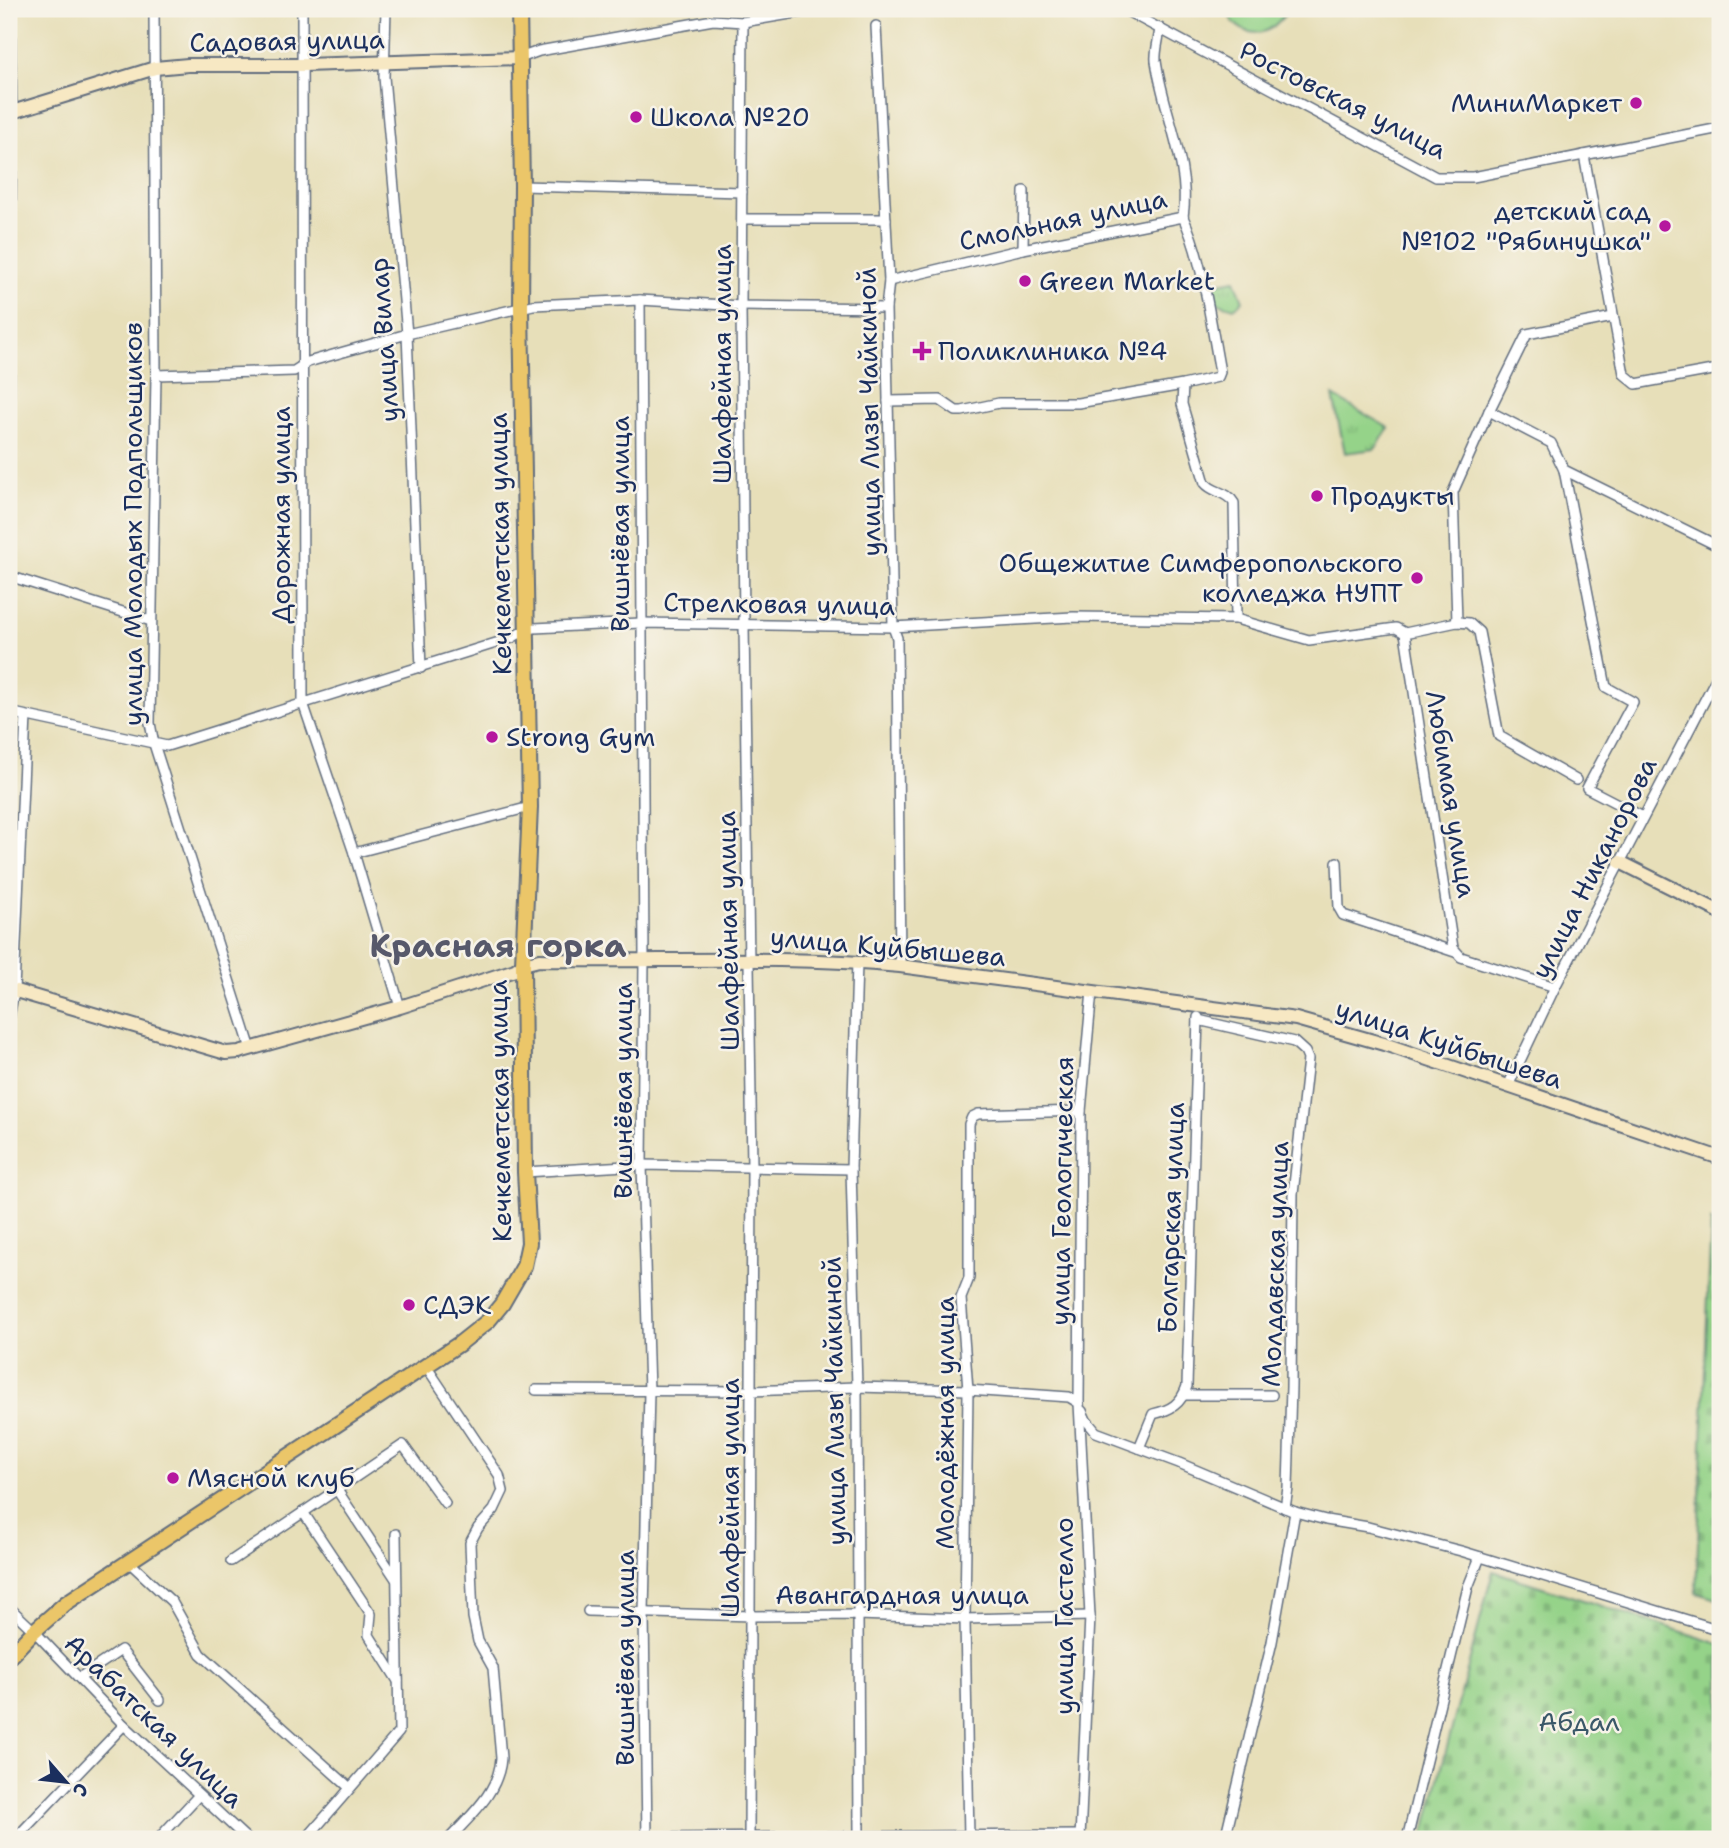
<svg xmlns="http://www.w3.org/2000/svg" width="1729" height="1848" font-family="'Shantell Sans',sans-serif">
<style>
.grass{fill:url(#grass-tufts);stroke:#588174;stroke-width:2}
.cemetery{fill:url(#cemetery-stones);stroke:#588174;stroke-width:2}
.pitch{fill:#95d389;stroke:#588174;stroke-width:2}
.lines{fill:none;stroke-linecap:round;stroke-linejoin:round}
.street-casing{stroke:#626d7e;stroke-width:12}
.secondary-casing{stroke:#626d7e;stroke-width:16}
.primary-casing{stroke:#626d7e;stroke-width:18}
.street{stroke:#fff;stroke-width:9}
.secondary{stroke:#f7e8c3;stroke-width:12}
.primary{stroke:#ebc669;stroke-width:14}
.poi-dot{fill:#b5179e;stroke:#f7f3e8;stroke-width:2.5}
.labels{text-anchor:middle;stroke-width:5;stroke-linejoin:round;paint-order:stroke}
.street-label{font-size:26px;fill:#1b2f5e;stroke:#f7f3e8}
.poi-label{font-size:26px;fill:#1b2f5e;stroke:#f7f3e8;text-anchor:start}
.park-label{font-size:26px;fill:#3a5869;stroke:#f7f3e8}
.district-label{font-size:33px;font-weight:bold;fill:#57596b;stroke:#f7f3e8}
</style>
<defs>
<pattern id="grass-tufts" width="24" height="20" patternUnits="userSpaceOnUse" patternTransform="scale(1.75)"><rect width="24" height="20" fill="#95d389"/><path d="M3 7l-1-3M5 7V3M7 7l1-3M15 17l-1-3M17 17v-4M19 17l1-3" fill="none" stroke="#80b579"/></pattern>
<pattern id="cemetery-stones" width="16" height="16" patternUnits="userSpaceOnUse" patternTransform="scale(1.75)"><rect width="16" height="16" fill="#95d389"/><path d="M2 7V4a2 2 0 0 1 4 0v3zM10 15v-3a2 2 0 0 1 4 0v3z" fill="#80b579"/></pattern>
</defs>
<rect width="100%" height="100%" fill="#f7f3e8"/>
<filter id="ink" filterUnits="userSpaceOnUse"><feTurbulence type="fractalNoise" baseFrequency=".0143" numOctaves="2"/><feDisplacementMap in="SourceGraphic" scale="14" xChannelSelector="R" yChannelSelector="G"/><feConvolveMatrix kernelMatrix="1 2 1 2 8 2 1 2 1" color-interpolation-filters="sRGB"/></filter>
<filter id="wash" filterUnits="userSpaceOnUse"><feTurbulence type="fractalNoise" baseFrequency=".00686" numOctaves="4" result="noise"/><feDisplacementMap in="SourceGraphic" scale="28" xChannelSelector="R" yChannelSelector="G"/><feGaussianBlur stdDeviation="1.57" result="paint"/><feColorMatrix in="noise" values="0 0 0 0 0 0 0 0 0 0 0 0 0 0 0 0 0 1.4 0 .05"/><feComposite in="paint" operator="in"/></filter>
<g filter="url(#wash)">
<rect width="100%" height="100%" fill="#e7dfb9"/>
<!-- grass -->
<g class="grass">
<path d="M 1235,280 L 1243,301 L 1234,308 L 1212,301 L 1209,285 Z"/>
<path d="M 1333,396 L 1389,428 L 1375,449 L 1345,453 Z"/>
</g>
<!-- cemetery -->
<g class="cemetery">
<path d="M 1711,1221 L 1720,1225 L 1720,1600 L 1696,1593 Z"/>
<path d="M 1493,1571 L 1720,1644 L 1720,1839 L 1423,1839 Z"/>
</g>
<!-- pitch -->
<path class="pitch" d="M 1227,9 L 1290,9 C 1283,16 1276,27 1266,31 C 1248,37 1231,26 1227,9 Z"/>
</g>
<g filter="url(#ink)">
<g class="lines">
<defs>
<g id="street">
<path d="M 154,9 L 156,375 L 150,723 L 154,744 L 251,1049"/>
<path d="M 302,9 L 303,703 L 354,853 L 400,1007"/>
<path d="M 386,9 L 384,77 L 407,334 L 421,668"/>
<path d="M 1123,9 L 1436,177 L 1473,177 L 1720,128"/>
<path d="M 743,22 L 741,306 L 744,625 L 752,1166 L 749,1839"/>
<path d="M 876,26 L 889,281 L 886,308 L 893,627 L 897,638 L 900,966"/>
<path d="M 1160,28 C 1159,39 1155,51 1156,61 C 1163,111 1191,167 1183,217"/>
<path d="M 520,58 L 539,51 L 713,20 L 743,22 L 820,9"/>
<path d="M 1584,155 L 1624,374 L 1636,384 L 1718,369"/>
<path d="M 522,186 L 742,192"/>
<path d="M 743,219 L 886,219"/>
<path d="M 1023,249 L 1024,191"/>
<path d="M 889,281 L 1023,249 L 1183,217"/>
<path d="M 640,300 L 644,961 L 642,1165 L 649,1391 L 644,1613 L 647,1839"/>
<path d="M 156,375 L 294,371 L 308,362 L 407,334 L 533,305 L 640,300 L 741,306 L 886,308"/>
<path d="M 1183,385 L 1182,404 L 1205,483 C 1213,493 1227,491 1234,503 L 1236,619"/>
<path d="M 888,401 L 940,400 L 956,411 L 962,411 L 999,403 L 1078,403 L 1183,385 L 1218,377 L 1220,372 C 1211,325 1203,259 1183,217"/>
<path d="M 9,408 L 12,112 L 10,9"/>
<path d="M 1489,411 L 1551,443 L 1564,470 L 1720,547"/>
<path d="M 1564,470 L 1606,687 L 1633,702 L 1587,788 L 1643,817"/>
<path d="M 9,576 L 151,621"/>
<path d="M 1457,622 L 1453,492 L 1489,411 L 1527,334 L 1613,317"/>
<path d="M 1405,633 L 1453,948 L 1461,957 L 1555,987"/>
<path d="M 9,712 L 167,746 L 512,638 L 525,630 L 534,628 L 641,623 L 893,627 L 1073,617 L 1236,619 L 1309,640 L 1396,628 L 1405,633 L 1457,622 L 1469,623 L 1479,632 L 1499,736 L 1576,780"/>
<path d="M 354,853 L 530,807"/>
<path d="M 1337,862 L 1339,908 L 1343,915 L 1455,952"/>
<path d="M 857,962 L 851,1169 L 857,1387 L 859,1839"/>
<path d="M 9,1018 L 14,990 L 26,716"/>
<path d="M 1198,1020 L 1294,1042 L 1305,1052 L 1308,1059 L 1293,1194 L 1291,1387 L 1288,1488 L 1285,1508"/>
<path d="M 1508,1086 L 1555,987 L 1720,671"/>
<path d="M 525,1172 L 642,1165 L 851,1169"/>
<path d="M 426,1366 L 499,1475 L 503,1491 L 494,1510 L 478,1528 L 470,1543 L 473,1617 L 478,1641 L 493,1668 L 501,1758 C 499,1792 471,1815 449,1839"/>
<path d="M 536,1390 L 750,1391 L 857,1387 L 968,1390 L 1069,1397 L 1079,1403"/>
<path d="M 1184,1395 L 1272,1395"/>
<path d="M 1082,1411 L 1086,1420 L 1096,1432 L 1179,1463 L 1295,1512 L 1326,1520 L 1368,1527 L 1461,1551 L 1720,1630"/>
<path d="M 1139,1448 L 1153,1414 C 1171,1410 1181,1404 1187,1386 L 1198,1017"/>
<path d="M 337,1490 L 396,1579"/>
<path d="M 303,1512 L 371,1614 L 369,1635 L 398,1681"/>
<path d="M 231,1561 L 403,1445 L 445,1503"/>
<path d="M 129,1562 L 172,1602 L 201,1654 L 350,1788"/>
<path d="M 9,1607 L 34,1631"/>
<path d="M 588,1611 L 752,1616 L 858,1615 L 965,1619 L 1090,1616"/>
<path d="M 34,1631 L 124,1725 L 247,1839"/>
<path d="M 79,1678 L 121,1650 L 160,1700"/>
<path d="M 647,1838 L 1080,1835"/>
<path d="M 15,1839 L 124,1725"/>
<path d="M 158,1839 L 199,1795"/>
<path d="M 306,1839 L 399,1732 L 396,1534"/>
<path d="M 969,1839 L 965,1619 L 968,1390 L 961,1298 L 969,1278 L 969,1124 L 972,1117 L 978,1114 L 1081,1111"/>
<path d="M 1080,1839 L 1090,1616 L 1079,1403 L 1081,1111 L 1092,991"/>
<path d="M 1225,1839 L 1272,1642 L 1295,1512"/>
<path d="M 1407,1839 L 1468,1587 L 1480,1557"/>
</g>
<g id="secondary">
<path d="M 9,113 L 155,68 L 188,65 L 304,65 L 520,58"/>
<path d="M 1620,862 L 1720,912"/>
<path d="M 9,989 L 226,1053 L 239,1052 L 400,1007 L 515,970 L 523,964 L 539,960 C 659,962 780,955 900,966 L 1296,1019 L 1384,1044 L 1720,1158"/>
</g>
<path id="primary" d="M 9,1657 L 34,1631 L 66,1603 L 459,1344 L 488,1321 L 502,1304 L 524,1266 L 529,1243 L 525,1172 L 523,964 L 530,807 L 521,309 L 522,186 L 519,9"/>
</defs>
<!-- street casing -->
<use href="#street" class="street-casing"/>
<!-- secondary casing -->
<use href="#secondary" class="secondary-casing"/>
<!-- primary casing -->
<use href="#primary" class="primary-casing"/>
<!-- street -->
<use href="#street" class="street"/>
<!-- secondary -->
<use href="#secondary" class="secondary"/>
<!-- primary -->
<use href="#primary" class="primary"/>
</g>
</g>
<!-- markers -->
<g class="poi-dot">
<circle cx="1636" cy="103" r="7"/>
<circle cx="636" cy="117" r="7"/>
<circle cx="1665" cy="226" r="7"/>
<circle cx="1025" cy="281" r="7"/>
<path d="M918.5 340.5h7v7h7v7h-7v7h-7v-7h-7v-7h7z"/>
<circle cx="1317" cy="496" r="7"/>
<circle cx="1417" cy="578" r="7"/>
<circle cx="492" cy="737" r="7"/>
<circle cx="409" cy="1305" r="7"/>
<circle cx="173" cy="1478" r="7"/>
</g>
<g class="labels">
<!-- street labels -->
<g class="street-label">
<text transform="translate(287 41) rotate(-1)" y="9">Садовая улица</text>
<text transform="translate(1343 100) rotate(27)" y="9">Ростовская улица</text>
<text transform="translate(1063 220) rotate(-12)" y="9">Смольная улица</text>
<text transform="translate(384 340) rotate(-94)" y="9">улица Вилар</text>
<text transform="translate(722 364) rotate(-90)" y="9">Шалфейная улица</text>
<text transform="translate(869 412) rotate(-91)" y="9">улица Лизы Чайкиной</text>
<text transform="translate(281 515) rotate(-90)" y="9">Дорожная улица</text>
<text transform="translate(133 524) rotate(-90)" y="9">улица Молодых Подпольщиков</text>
<text transform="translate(620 524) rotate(-90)" y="9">Вишнёвая улица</text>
<text transform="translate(500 544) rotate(-91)" y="9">Кечкеметская улица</text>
<text transform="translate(779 604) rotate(1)" y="9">Стрелковая улица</text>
<text transform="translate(1451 794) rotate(81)" y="9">Любимая улица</text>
<text transform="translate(1594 868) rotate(-63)" y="9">улица Никанорова</text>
<text transform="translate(728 931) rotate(-91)" y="9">Шалфейная улица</text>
<text transform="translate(888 947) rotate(5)" y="9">улица Куйбышева</text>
<text transform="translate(1449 1044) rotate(18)" y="9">улица Куйбышева</text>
<text transform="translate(623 1091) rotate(-90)" y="9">Вишнёвая улица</text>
<text transform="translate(500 1111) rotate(-91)" y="9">Кечкеметская улица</text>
<text transform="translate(1062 1191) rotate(-89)" y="9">улица Геологическая</text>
<text transform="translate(1171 1218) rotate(-88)" y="9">Болгарская улица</text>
<text transform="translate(1275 1264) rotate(-88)" y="9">Молдавская улица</text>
<text transform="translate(834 1401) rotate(-91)" y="9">улица Лизы Чайкиной</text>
<text transform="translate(945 1423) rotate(-90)" y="9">Молодёжная улица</text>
<text transform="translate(730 1498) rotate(-90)" y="9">Шалфейная улица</text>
<text x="902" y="1604">Авангардная улица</text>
<text transform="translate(1064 1616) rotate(-90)" y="9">улица Гастелло</text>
<text transform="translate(625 1658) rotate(-90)" y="9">Вишнёвая улица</text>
<text transform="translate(154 1721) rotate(44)" y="9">Арабатская улица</text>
</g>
<!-- poi labels -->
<g class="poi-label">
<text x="1622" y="112" text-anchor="end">МиниМаркет</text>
<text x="650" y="126">Школа №20</text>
<text x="1651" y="220" text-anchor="end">детский сад<tspan x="1651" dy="30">№102 "Рябинушка"</tspan></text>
<text x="1039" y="290">Green Market</text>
<text x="938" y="360">Поликлиника №4</text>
<text x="1331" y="505">Продукты</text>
<text x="1403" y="572" text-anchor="end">Общежитие Симферопольского<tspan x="1403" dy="30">колледжа НУПТ</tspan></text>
<text x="506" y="746">Strong Gym</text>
<text x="423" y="1314">СДЭК</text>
<text x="187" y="1487">Мясной клуб</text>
</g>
<!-- park labels -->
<g class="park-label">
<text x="1579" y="1731">Абдал</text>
</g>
<!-- district labels -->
<g class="district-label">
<text x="498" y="957">Красная горка</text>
</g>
</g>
<!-- margin -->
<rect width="1729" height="1848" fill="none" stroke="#f7f3e8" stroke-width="35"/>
<!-- north arrow -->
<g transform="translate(66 1782) rotate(118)" stroke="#f7f3e8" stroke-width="5" paint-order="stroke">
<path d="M0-5L12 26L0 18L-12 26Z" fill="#1b2f5e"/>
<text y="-10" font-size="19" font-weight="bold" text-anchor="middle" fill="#1b2f5e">С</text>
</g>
</svg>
